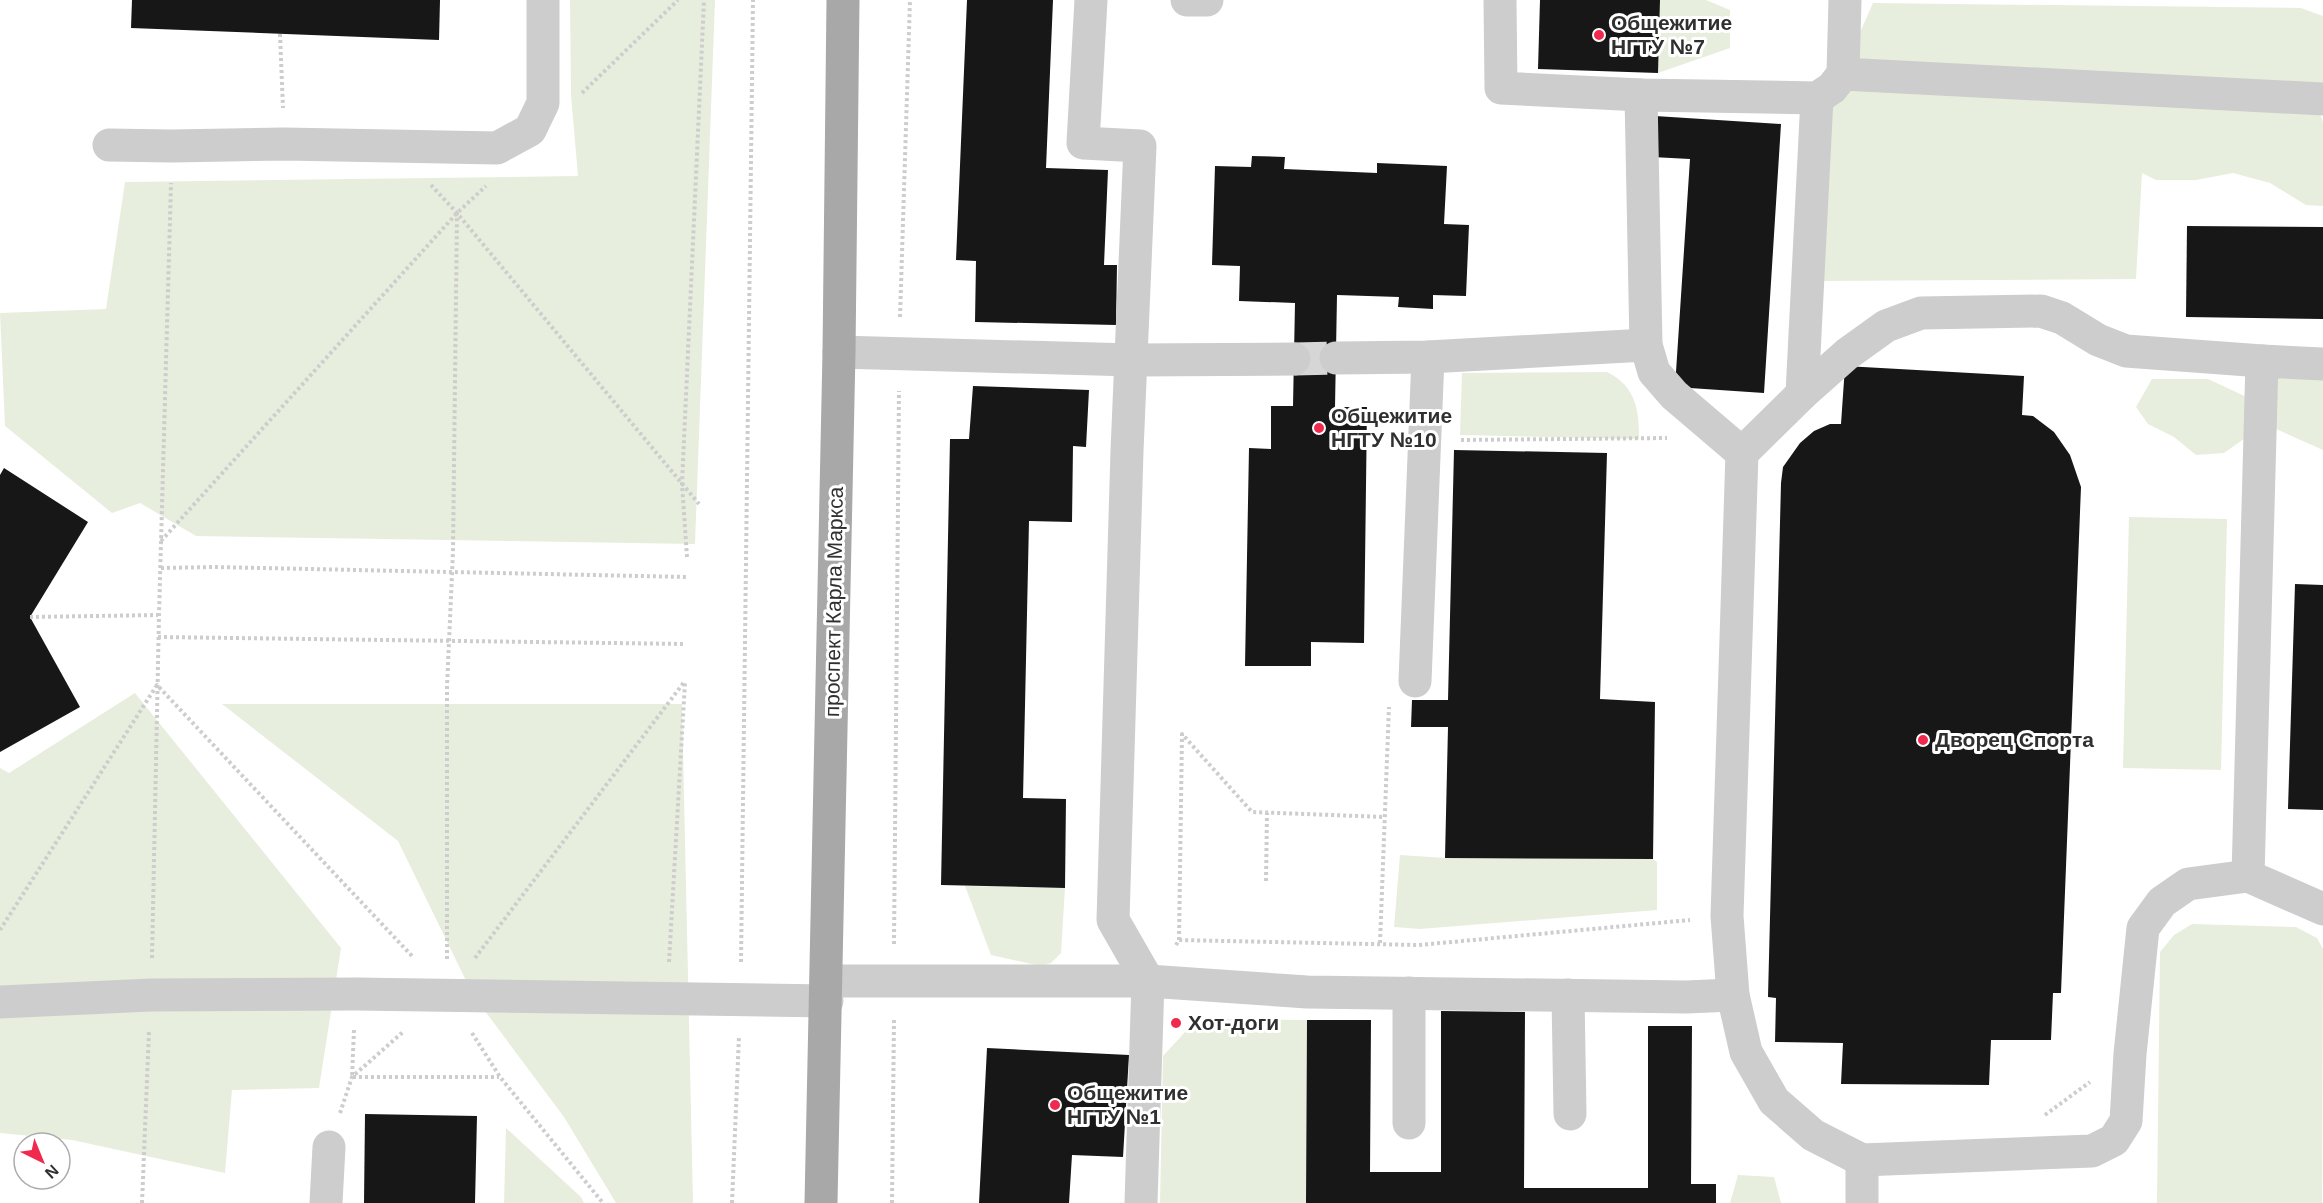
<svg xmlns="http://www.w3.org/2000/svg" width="2323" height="1203" font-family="Arial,sans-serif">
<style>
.green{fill:#e8eedd}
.building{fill:#171717}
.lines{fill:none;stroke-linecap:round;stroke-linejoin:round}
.minor-tunnel{stroke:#d6d6d6;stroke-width:33;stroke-dasharray:33 16;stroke-linecap:butt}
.path{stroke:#cdcdcd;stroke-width:4;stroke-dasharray:3 3;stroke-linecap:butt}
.minor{stroke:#cdcdcd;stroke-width:33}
.major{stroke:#a8a8a8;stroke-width:33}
.poi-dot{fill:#f0294f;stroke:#fff;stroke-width:2}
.labels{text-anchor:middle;stroke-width:6;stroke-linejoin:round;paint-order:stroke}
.poi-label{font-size:21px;font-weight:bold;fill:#303030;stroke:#fff;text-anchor:start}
.street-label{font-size:21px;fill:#303030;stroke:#fff}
</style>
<rect width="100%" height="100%" fill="#fff"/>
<!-- green -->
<g class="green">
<path d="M 570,0 L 715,0 L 695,544 L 196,536 L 140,503 L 112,513 L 5,426 L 0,313 L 106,309 L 125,182 L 578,176 L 571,95 Z"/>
<path d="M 1660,0 L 1706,0 L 1730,10 L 1730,48 L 1658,73 Z"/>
<path d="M 1873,3 L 2301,8 L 2323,16 L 2323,82 L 2315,101 L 2323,122 L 2323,206 L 2306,205 L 2270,183 L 2233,173 L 2196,180 L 2156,180 L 2142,173 L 2136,279 L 1818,281 L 1828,94 L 1850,55 Z"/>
<path d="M 2307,371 L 2323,378 L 2323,450 L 2265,424 L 2224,453 L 2196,455 L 2174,437 L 2148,424 L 2136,407 L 2152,379 L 2208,379 L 2251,399 L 2275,379 Z"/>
<path d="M 1607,372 C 1636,386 1639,410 1639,439 L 1460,435 L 1462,373 Z"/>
<path d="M 2129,517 L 2227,519 L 2221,770 L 2123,768 Z"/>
<path d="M 135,693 L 341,948 L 319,1088 L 232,1090 L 225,1173 L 72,1140 L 0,1133 L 0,768 L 9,773 Z"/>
<path d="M 222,704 L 682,704 L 693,1203 L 616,1203 L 564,1117 L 473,995 L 398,841 Z"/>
<path d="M 1400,855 L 1445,858 L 1653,859 L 1657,862 L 1657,910 L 1420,929 L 1394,927 Z"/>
<path d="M 965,886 L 1065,888 L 1061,953 L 1051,963 L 1041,966 L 991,955 Z"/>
<path d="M 2192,924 L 2296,927 L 2317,938 L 2323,949 L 2322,1203 L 2157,1203 L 2160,952 L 2174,935 Z"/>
<path d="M 1197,1019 L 1307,1020 L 1306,1203 L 1160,1203 L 1163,1056 Z"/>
<path d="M 506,1128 L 581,1197 L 584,1203 L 504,1203 Z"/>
<path d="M 1738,1175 L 1774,1177 L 1781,1203 L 1730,1203 Z"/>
</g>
<!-- building -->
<g class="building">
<path d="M 132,0 L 440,0 L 439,40 L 131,28 Z"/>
<path d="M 967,0 L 1053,0 L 1046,168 L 1108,170 L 1104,265 L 1117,265 L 1116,325 L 975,322 L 976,261 L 956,260 Z"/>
<path d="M 1540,0 L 1660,0 L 1658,73 L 1538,69 Z"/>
<path d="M 1655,116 L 1781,124 L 1764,393 L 1675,387 L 1690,159 L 1652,157 Z"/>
<path d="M 1252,156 L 1285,157 L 1284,169 L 1377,173 L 1377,163 L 1447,166 L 1444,224 L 1469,225 L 1466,296 L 1433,295 L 1433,309 L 1398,307 L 1399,297 L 1337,295 L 1335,407 L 1367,407 L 1364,643 L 1311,642 L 1311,666 L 1245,666 L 1249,448 L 1271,449 L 1271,406 L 1293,406 L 1295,303 L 1239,301 L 1240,266 L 1212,265 L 1215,166 L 1251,167 Z"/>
<path d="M 2187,226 L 2323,227 L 2323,319 L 2186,317 Z"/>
<path d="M 1845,366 L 2024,376 L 2022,415 L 2033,416 L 2054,432 L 2070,455 L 2081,487 L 2061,993 L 2053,993 L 2051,1040 L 1991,1040 L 1989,1085 L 1841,1084 L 1843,1043 L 1775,1042 L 1776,998 L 1768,997 L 1781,483 L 1783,467 L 1800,443 L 1814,431 L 1830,424 L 1841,424 Z"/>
<path d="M 973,386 L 1089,390 L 1086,447 L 1073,446 L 1072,522 L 1029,521 L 1023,798 L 1066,799 L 1065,888 L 941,885 L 950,439 L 969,439 Z"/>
<path d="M 1454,450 L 1607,453 L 1600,699 L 1655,702 L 1653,859 L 1445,858 L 1448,727 L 1411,727 L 1412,700 L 1448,700 Z"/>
<path d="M 4,468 L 88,522 L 30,617 L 80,707 L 0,752 L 0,475 Z"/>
<path d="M 2295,584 L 2323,585 L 2323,810 L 2288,809 Z"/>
<path d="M 1441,1011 L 1525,1012 L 1524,1188 L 1648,1188 L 1648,1026 L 1692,1026 L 1691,1184 L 1716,1184 L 1716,1203 L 1306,1203 L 1307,1020 L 1371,1020 L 1370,1172 L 1441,1172 Z"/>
<path d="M 987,1048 L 1129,1055 L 1123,1157 L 1072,1155 L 1069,1203 L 979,1203 Z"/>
<path d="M 365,1114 L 477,1116 L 475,1203 L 364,1203 Z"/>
</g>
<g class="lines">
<!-- minor-tunnel -->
<path class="minor-tunnel" d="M 1294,359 L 1336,358"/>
<!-- path -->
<g class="path">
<path d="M 280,34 L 283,108"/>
<path d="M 582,93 L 678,0"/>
<path d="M 431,185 L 457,213 L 699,504"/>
<path d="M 900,317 L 910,0"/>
<path d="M 1461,440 L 1667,438"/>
<path d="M 161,541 L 457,213 L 486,186"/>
<path d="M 687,557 L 682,484 L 704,0"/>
<path d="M 161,568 L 214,567 L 687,577"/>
<path d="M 30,617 L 158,615"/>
<path d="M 158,637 L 686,644"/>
<path d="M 1266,881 L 1267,813"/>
<path d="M 0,930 L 157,685 L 412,956"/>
<path d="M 1179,940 L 1182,734 L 1252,812 L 1385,817"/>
<path d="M 1380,943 L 1389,707"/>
<path d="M 894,944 L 899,391"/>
<path d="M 1176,945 L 1179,940 L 1419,945 L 1690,920"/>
<path d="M 152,958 L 159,615 L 171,183"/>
<path d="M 475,958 L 685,681"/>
<path d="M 447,959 L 447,687 L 453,552 L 457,213"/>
<path d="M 669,962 L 685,682"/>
<path d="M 741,962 L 753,0"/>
<path d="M 354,1030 L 352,1077 L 499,1077"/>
<path d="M 472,1033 L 500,1077 L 603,1203"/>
<path d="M 340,1113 L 352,1077 L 403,1032"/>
<path d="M 2045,1115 L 2090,1082"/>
<path d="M 142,1203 L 149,1031"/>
<path d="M 732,1203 L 739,1036"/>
<path d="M 892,1203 L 894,1018"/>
</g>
<!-- minor -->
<g class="minor">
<path d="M 1091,0 L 1083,143 L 1140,146 L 1127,451 L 1113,920 L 1148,981 L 1141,1203"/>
<path d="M 1187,0 L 1207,0"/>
<path d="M 1500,0 L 1501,88 L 1641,95 L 1817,98 L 1832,88 L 1843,74"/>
<path d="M 1845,0 L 1843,74 L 2323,99"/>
<path d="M 1641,95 L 1646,345"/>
<path d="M 109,145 L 172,146 L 284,144 L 497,148 L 530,130 L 543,103 L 543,0"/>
<path d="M 839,352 L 1132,360 L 1294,359"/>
<path d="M 1336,358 L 1428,357 L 1646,345 L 1654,372 L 1674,395 L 1742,453 L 1802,394 L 1847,354 L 1886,326 L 1921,313 L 2041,311 L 2062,318 L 2098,340 L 2126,351 L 2262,361"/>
<path d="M 2323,364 L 2262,361 L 2248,876 L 2323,909"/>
<path d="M 1802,394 L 1817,98"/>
<path d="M 1742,453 L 1727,916 L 1733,995 L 1746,1052 L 1774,1101 L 1813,1135 L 1862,1160 L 2092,1151 L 2114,1140 L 2126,1121 L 2130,1054 L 2143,928 L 2162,902 L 2188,884 L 2248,876"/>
<path d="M 1415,681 L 1428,357"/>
<path d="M 827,981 L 1148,981 L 1307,992 L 1686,997 L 1733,995"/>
<path d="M 1568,995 L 1570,1114"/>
<path d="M 0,1002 L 151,995 L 356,994 L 827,1001"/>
<path d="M 1409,1123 L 1409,993"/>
<path d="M 326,1203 L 329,1147"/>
<path d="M 1862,1203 L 1862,1160"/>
</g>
<!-- major -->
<path class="major" d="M 821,1203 L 839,352 L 843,0"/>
</g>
<!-- markers -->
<g class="poi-dot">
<circle cx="1599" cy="35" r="6"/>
<circle cx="1319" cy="428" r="6"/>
<circle cx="1923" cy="740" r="6"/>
<circle cx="1176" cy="1023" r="6"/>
<circle cx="1055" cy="1105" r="6"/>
</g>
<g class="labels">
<!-- poi labels -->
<g class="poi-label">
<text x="1611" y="30">Общежитие<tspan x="1611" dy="24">НГТУ №7</tspan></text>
<text x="1331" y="423">Общежитие<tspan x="1331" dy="24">НГТУ №10</tspan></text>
<text x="1935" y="747">Дворец Спорта</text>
<text x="1188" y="1030">Хот-доги</text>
<text x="1067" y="1100">Общежитие<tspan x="1067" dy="24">НГТУ №1</tspan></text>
</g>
<!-- street labels -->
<g class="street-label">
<text transform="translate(834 602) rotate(-89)" y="7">проспект Карла Маркса</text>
</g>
</g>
<!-- north arrow -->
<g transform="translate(42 1161) rotate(137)"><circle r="28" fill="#ffffff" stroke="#acacac" stroke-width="1.5"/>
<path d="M0-4.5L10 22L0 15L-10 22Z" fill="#f0294f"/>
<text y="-9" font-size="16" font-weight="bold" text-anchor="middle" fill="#303030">N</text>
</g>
</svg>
